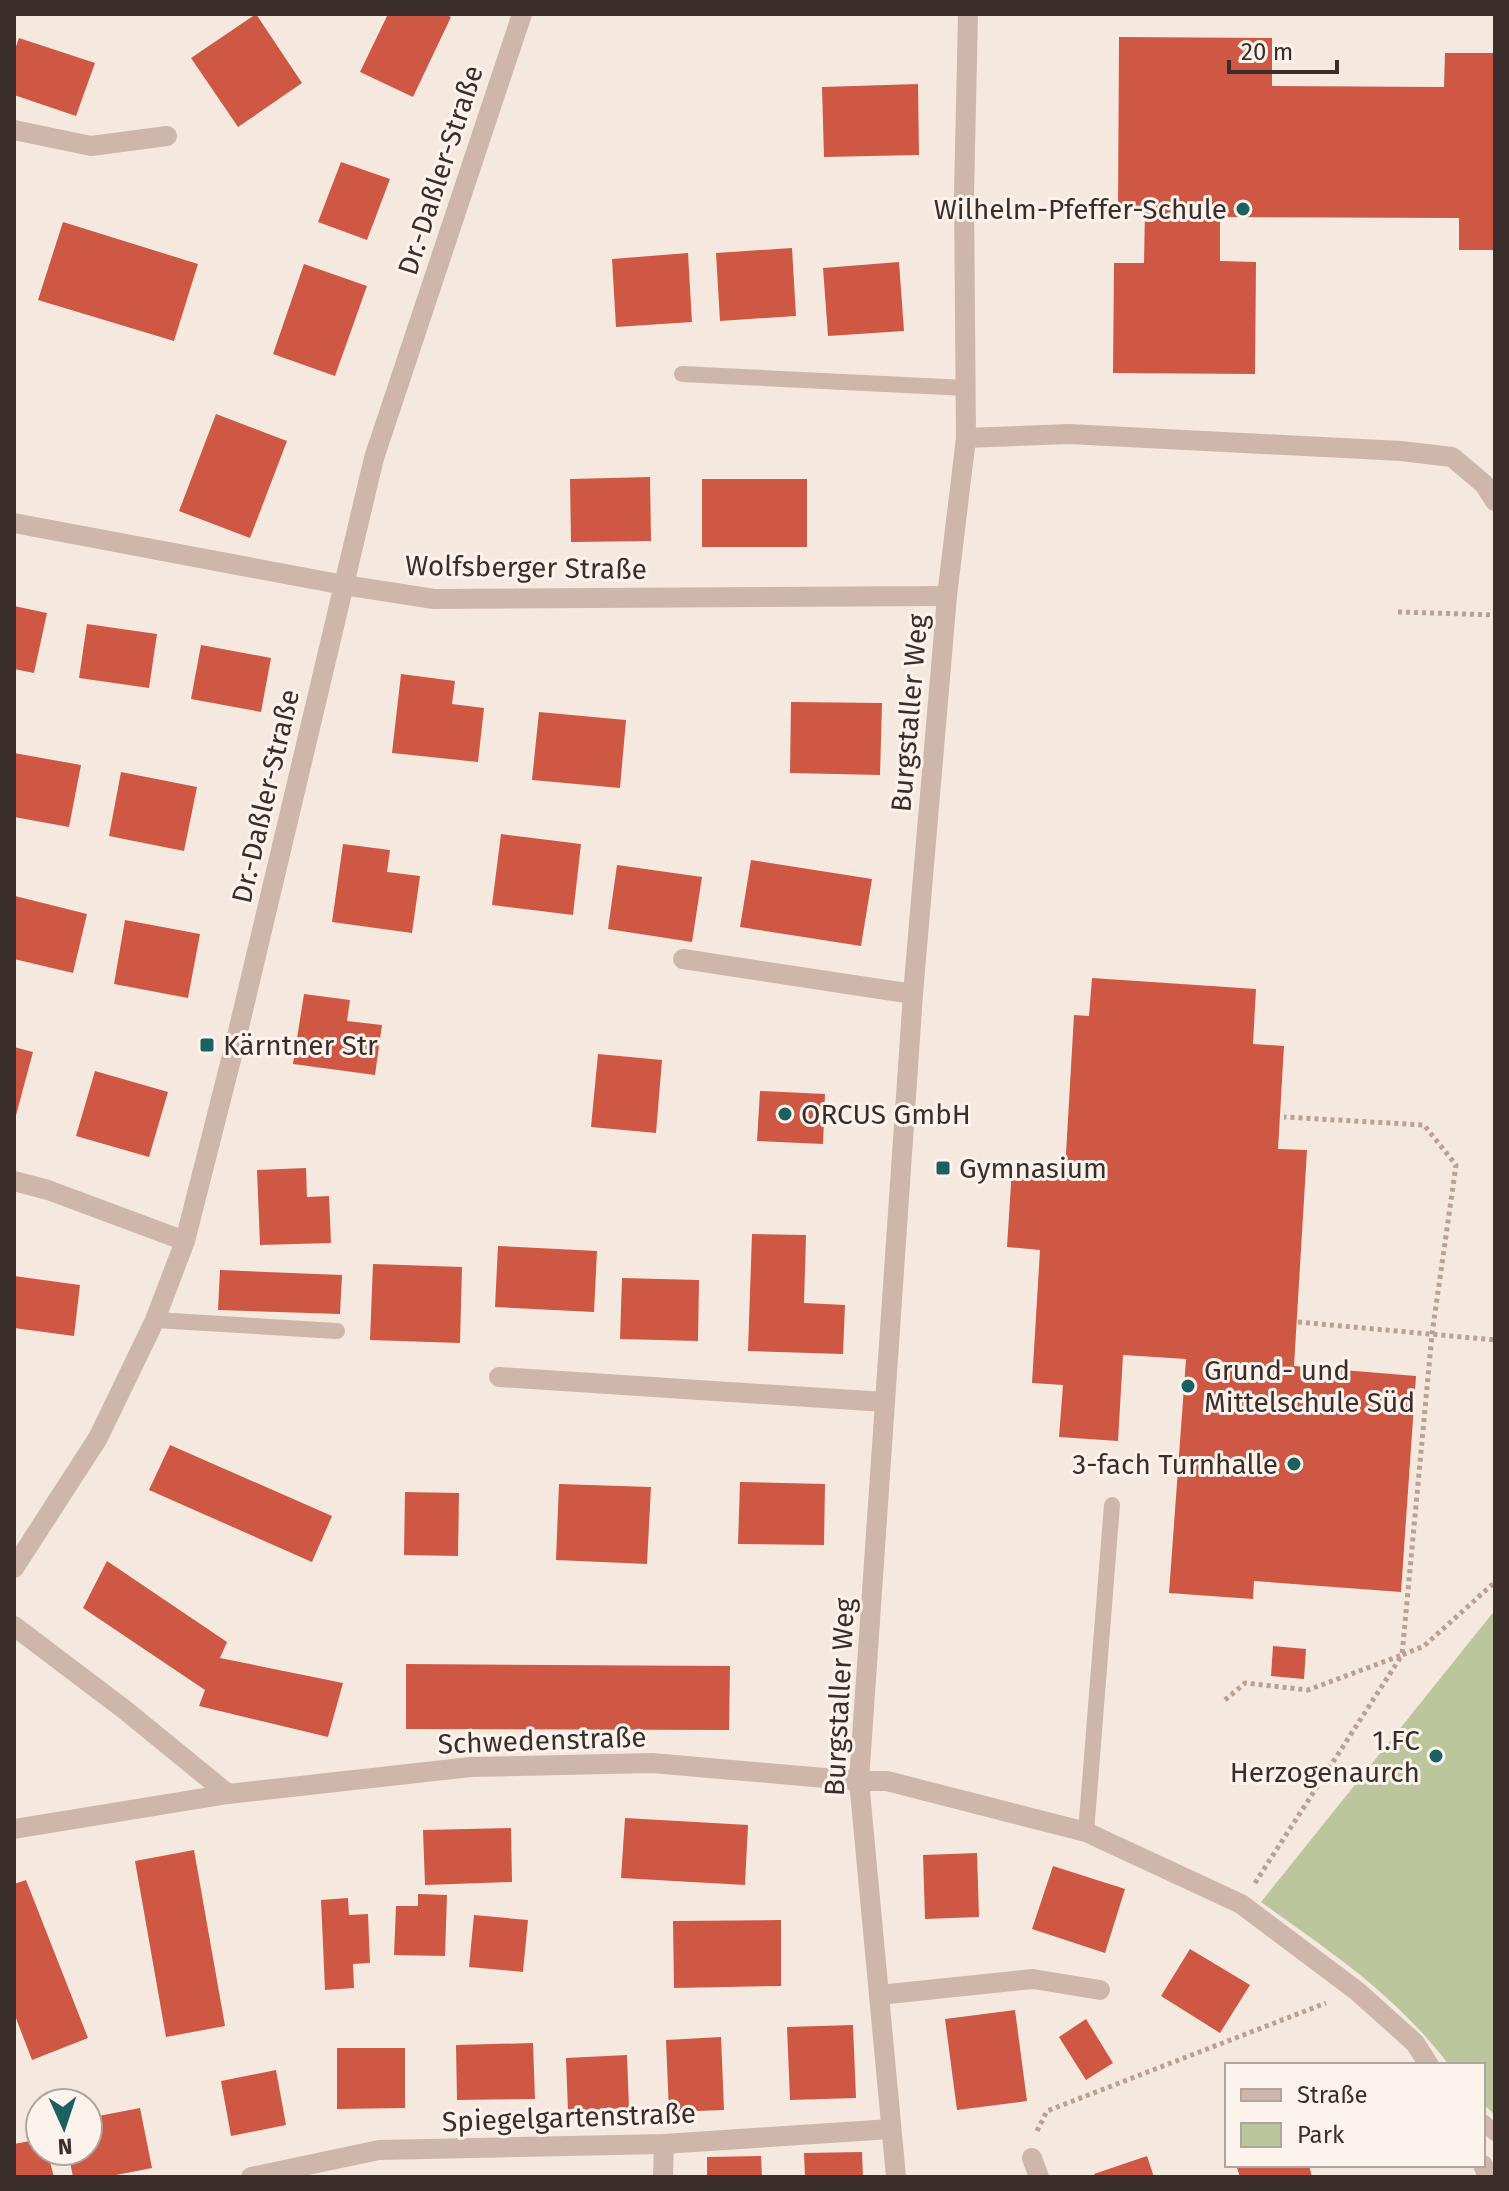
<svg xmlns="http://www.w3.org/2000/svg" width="1509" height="2191" font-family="'Fira Sans',sans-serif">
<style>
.green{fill:#bcc69d}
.building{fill:#cf5844}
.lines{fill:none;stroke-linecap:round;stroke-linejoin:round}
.path{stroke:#bba194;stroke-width:5;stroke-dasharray:4 4;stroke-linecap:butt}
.lane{stroke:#ceb7aa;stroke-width:16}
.street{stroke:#ceb7aa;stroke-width:20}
.poi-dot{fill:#1b615f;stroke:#fcf3ed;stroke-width:3}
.labels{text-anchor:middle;stroke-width:6;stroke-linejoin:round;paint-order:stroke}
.street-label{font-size:28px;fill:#3b2e2a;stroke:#fcf3ed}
.poi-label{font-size:28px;fill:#3b2e2a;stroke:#fcf3ed;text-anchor:start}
</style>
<rect width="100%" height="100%" fill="#f5e9df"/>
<!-- green -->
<path class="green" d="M 1495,1610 L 1495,2115 L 1483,2104 L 1483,2065 L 1449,2065 C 1395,1994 1332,1953 1261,1902 Z"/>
<!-- building -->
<g class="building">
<path d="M 256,14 L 302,83 L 238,127 L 191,58 Z"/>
<path d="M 388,14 L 444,14 L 451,17 L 413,97 L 360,72 Z"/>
<path d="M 1119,37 L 1272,38 L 1272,86 L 1444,87 L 1445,53 L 1495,53 L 1495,250 L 1459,250 L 1459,218 L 1220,217 L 1220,261 L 1256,262 L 1255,374 L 1113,373 L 1114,263 L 1144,263 L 1145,210 L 1118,210 Z"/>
<path d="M 19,38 L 95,63 L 76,116 L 14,95 L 14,52 Z"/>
<path d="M 918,84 L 919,155 L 824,157 L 822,87 Z"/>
<path d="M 341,162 L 390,179 L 367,240 L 318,222 Z"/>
<path d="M 63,222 L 198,264 L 174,341 L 38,300 Z"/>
<path d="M 792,248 L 796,316 L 720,321 L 716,253 Z"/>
<path d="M 688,253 L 692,322 L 616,327 L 612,259 Z"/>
<path d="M 899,262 L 904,331 L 828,336 L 823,268 Z"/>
<path d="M 304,264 L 367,286 L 335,376 L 273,354 Z"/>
<path d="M 216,414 L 287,441 L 250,538 L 179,511 Z"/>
<path d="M 650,477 L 651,541 L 571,542 L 570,479 Z"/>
<rect x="702" y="479" width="105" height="68"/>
<path d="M 14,606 L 47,613 L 34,673 L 14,669 Z"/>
<path d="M 87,624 L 157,634 L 149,688 L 79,678 Z"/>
<path d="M 201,645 L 271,658 L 261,712 L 191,699 Z"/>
<path d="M 401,674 L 455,681 L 452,704 L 484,708 L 478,762 L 392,753 Z"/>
<path d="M 791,702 L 882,703 L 880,775 L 790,773 Z"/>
<path d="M 539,712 L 626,720 L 620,788 L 532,780 Z"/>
<path d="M 14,753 L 81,765 L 69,827 L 14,817 Z"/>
<path d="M 121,772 L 197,787 L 184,851 L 109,836 Z"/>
<path d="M 501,834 L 581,844 L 573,915 L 492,905 Z"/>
<path d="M 343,844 L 390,850 L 387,872 L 420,876 L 412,933 L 332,922 Z"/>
<path d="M 751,860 L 872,879 L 861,946 L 740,927 Z"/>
<path d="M 617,865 L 702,877 L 692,942 L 608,929 Z"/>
<path d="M 15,896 L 87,914 L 73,973 L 14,959 Z"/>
<path d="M 125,920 L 200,934 L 188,998 L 114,984 Z"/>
<path d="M 1092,978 L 1256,989 L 1253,1044 L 1284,1046 L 1278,1149 L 1307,1150 L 1294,1366 L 1416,1376 L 1401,1592 L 1254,1581 L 1253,1599 L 1169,1593 L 1186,1359 L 1123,1355 L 1118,1441 L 1059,1437 L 1063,1385 L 1032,1383 L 1040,1250 L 1007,1247 L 1012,1168 L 1065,1171 L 1074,1015 L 1089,1016 Z"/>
<path d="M 304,994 L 350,1000 L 347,1021 L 382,1025 L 375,1075 L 293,1064 Z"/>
<path d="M 14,1047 L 33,1052 L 15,1119 L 14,1119 Z"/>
<path d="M 598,1054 L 662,1060 L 656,1133 L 591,1127 Z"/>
<path d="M 95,1071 L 168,1092 L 149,1157 L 76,1136 Z"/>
<path d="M 760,1091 L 825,1094 L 823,1144 L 757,1141 Z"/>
<path d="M 306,1168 L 307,1197 L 329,1196 L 331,1243 L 260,1245 L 257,1170 Z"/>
<path d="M 752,1234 L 806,1235 L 804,1303 L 845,1305 L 843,1354 L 748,1351 Z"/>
<path d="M 498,1246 L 597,1251 L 594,1312 L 495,1307 Z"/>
<path d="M 373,1264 L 462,1267 L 460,1343 L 370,1340 Z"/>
<path d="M 220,1270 L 342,1275 L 340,1314 L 218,1310 Z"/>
<path d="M 14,1276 L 80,1285 L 74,1336 L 14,1328 Z"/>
<path d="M 622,1278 L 699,1280 L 698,1341 L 620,1339 Z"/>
<path d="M 170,1445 L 332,1516 L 312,1562 L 149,1490 Z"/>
<path d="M 740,1482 L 825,1484 L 824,1545 L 738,1544 Z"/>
<path d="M 559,1484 L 651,1487 L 647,1564 L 556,1560 Z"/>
<path d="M 405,1492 L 459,1493 L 458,1556 L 404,1555 Z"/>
<path d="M 107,1561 L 227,1642 L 220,1658 L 343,1683 L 328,1737 L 199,1706 L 205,1690 L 83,1608 Z"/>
<path d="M 1273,1646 L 1306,1649 L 1304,1679 L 1271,1676 Z"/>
<path d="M 406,1664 L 730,1666 L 729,1730 L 406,1729 Z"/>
<path d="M 625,1818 L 748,1825 L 745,1885 L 621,1878 Z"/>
<path d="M 511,1828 L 512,1882 L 425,1885 L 423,1830 Z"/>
<path d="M 194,1850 L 225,2026 L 166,2037 L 135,1861 Z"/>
<path d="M 977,1853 L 979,1917 L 925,1919 L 923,1855 Z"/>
<path d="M 1053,1866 L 1125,1889 L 1105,1953 L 1032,1929 Z"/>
<path d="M 26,1880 L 88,2038 L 32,2060 L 14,2013 L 14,1884 Z"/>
<path d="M 418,1894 L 447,1895 L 445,1956 L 394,1955 L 396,1906 L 418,1906 Z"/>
<path d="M 348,1898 L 349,1915 L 368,1914 L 370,1963 L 353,1964 L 354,1988 L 325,1990 L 321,1900 Z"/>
<path d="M 474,1915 L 528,1920 L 523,1972 L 469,1967 Z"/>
<path d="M 781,1920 L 781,1986 L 674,1988 L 673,1921 Z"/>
<path d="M 1190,1949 L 1250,1985 L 1220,2033 L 1161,1996 Z"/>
<path d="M 1015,2010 L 1027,2101 L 957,2110 L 945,2019 Z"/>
<path d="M 1086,2019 L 1113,2063 L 1086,2080 L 1059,2037 Z"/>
<path d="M 853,2025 L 856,2098 L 790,2100 L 787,2027 Z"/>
<path d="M 721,2037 L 724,2110 L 669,2112 L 666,2040 Z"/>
<path d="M 533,2043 L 535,2099 L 457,2100 L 456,2045 Z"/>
<path d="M 337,2048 L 405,2048 L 405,2108 L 337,2109 Z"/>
<path d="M 627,2055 L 629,2108 L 568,2111 L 566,2058 Z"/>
<path d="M 276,2070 L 286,2125 L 231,2136 L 221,2081 Z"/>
<path d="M 140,2108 L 152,2168 L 106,2177 L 73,2177 L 68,2151 L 88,2151 L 88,2118 Z"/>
<path d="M 40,2139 L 40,2151 L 47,2151 L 54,2177 L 14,2177 L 14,2144 Z"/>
<path d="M 862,2152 L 863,2177 L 805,2177 L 804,2153 Z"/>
<path d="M 761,2156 L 762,2177 L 707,2177 L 707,2157 Z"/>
<path d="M 1147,2156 L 1154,2177 L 1095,2177 L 1094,2174 Z"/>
<path d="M 1236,2165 L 1309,2165 L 1312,2177 L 1240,2177 Z"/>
</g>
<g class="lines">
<!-- path -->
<g class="path">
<path d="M 1398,612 L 1495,615"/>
<path d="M 1298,1322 L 1495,1340"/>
<path d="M 1225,1700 L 1245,1683 L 1308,1690 L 1402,1655 L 1432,1334 L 1456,1165 L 1424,1125 L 1284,1117"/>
<path d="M 1255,1883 L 1402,1655 L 1424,1646 L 1495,1582"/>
<path d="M 1037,2131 L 1047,2111 L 1326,2003"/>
</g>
<!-- lane -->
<g class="lane">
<path d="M 682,374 L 966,388"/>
<path d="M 155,1320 L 337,1331"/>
<path d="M 1086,1832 L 1112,1505"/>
<path d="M 1483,2122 L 1495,2133"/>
</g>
<!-- street -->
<g class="street">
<path d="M 14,130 L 91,146 L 167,136"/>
<path d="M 966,438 L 1069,434 L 1401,451 L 1452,457 L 1484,484 L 1495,501"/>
<path d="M 14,523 L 344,585 L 434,599 L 947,596"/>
<path d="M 683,959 L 913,994"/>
<path d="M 14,1181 L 48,1190 L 185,1241"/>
<path d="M 499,1377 L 885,1402"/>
<path d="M 14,1568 L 98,1438 L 155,1320 L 185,1241 L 236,1040 L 374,458 L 522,14"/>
<path d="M 14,1626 L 125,1710 L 228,1794 L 471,1767 L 652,1763 L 859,1781 L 887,1781 L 1086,1832 L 1241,1904 L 1357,1991 L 1415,2043 L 1429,2065"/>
<path d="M 14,1829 L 228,1794"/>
<path d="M 879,1995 L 1033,1979 L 1100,1990"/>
<path d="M 1032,2158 L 1039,2177"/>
<path d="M 1483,2165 L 1488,2177"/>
<path d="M 251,2177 L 379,2150 L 664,2144 L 891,2129"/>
<path d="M 663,2177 L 664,2144"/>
<path d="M 896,2177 L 859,1781 L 913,994 L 947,596 L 966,438 L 964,195 L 968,14"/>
</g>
</g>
<!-- markers -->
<g class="poi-dot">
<circle cx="1243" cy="209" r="8"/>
<rect x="199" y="1037" width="16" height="16" rx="4"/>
<circle cx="785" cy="1114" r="8"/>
<rect x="935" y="1160" width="16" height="16" rx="4"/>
<circle cx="1188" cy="1386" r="8"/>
<circle cx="1294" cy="1464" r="8"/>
<circle cx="1436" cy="1756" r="8"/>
</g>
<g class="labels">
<!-- street labels -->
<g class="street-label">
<text transform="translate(440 170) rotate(-72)" y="10">Dr.-Daßler-Straße</text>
<text transform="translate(526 567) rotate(1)" y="10">Wolfsberger Straße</text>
<text transform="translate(909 713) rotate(-85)" y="10">Burgstaller Weg</text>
<text transform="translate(265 796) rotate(-77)" y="10">Dr.-Daßler-Straße</text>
<text transform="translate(839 1697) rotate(-87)" y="10">Burgstaller Weg</text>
<text transform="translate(542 1740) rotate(-2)" y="10">Schwedenstraße</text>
<text transform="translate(569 2117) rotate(-2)" y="10">Spiegelgartenstraße</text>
</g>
<!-- poi labels -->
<g class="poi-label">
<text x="1227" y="219" text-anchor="end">Wilhelm-Pfeffer-Schule</text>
<text x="223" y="1055">Kärntner Str</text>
<text x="801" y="1124">ORCUS GmbH</text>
<text x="959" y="1178">Gymnasium</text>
<text x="1204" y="1380">Grund- und<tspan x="1204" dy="32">Mittelschule Süd</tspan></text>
<text x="1278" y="1474" text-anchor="end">3-fach Turnhalle</text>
<text x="1420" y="1750" text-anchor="end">1.FC<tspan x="1420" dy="32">Herzogenaurch</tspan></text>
</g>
</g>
<!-- border -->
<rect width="1509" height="2191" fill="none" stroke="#3b2e2a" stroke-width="32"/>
<!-- legend -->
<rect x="1225" y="2063" width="260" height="104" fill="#fcf3ed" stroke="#afa49f" stroke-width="2"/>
<rect x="1241" y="2089" width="40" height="12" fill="#ceb7aa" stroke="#afa49f" stroke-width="2"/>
<text x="1297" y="2103" font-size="24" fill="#3b2e2a">Straße</text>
<rect x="1241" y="2123" width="40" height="24" fill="#bcc69d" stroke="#afa49f" stroke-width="2"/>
<text x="1297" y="2143" font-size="24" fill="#3b2e2a">Park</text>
<!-- north arrow -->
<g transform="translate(64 2127) rotate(177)"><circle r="38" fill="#fcf3ed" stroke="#afa49f" stroke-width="2"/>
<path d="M0-6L14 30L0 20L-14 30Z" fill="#1b615f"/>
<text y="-12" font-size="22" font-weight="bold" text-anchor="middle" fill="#3b2e2a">N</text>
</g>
<!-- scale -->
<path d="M1229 60v12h108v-12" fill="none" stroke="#3b2e2a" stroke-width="4"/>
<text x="1241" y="60" font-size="24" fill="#3b2e2a" stroke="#fcf3ed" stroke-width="6" paint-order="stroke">20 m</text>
</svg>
